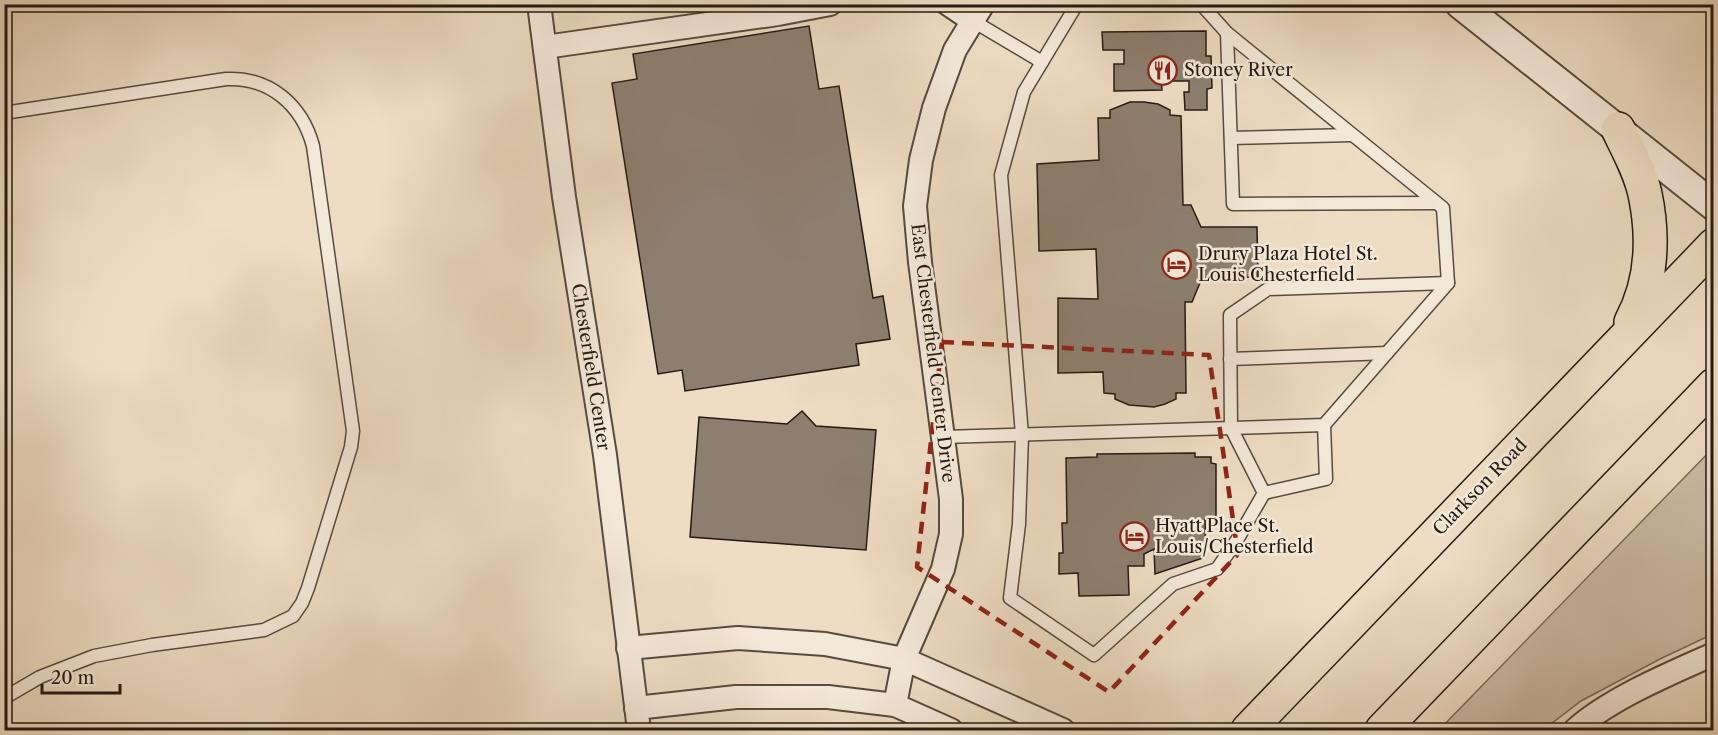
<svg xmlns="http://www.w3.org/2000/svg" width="1718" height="735" font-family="'Libre Caslon Text',serif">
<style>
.green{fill:#ccbca6;stroke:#786b5c;stroke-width:1.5}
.building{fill:#8d7f6f;stroke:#241a12;stroke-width:1.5}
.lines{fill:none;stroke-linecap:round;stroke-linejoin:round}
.service-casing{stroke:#564b3e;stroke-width:15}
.minor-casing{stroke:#564b3e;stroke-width:26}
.tertiary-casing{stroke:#564b3e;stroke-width:32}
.primary-casing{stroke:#241a12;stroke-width:36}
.service{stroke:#f4e9d9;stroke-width:12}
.minor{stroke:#f4e9d9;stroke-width:22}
.tertiary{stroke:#f4e9d9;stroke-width:28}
.primary{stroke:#eeddc4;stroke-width:33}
.marked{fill:none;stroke:#8f2418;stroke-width:4.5;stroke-dasharray:12 8;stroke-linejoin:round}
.labels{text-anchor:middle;stroke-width:5;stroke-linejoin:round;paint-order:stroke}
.poi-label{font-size:18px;fill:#241a12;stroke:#f4e9d9;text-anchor:start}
.street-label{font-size:18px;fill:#241a12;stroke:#f4e9d9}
</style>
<rect width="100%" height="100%" fill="#eeddc4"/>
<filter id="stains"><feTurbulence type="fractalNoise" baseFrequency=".00333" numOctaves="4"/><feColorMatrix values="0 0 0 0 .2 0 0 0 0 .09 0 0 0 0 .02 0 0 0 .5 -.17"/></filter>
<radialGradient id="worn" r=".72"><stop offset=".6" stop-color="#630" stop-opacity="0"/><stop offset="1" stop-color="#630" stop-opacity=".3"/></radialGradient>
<!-- green -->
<path class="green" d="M 1713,448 L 1713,634 L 1660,659 L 1581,701 L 1543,730 L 1439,730 Z"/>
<!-- building -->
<g class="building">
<path d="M 809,26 L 819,89 L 839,86 L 873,298 L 883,296 L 890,339 L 856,344 L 859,365 L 685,391 L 682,370 L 658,374 L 612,83 L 637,79 L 633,54 Z"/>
<path d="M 1206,31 L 1206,56 L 1211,56 L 1212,88 L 1207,89 L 1207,110 L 1185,110 L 1184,92 L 1189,92 L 1189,81 L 1173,81 L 1173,76 L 1161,76 L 1162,90 L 1114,91 L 1114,64 L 1124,64 L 1124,50 L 1103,50 L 1102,32 Z"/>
<path d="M 1130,102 L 1144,102 L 1158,104 L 1170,110 L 1170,115 L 1181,116 L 1183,205 L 1191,205 L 1201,227 L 1257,227 L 1258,277 L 1202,278 L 1192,302 L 1185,302 L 1186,393 L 1176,393 L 1176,399 L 1165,404 L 1154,407 L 1129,405 L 1115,399 L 1115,394 L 1104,393 L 1103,372 L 1058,373 L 1058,298 L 1098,299 L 1096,249 L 1039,251 L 1037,164 L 1099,160 L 1098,118 L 1110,118 L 1110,110 Z"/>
<path d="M 802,411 L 816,426 L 876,430 L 866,550 L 690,537 L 699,417 L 787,424 Z"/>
<path d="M 1195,453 L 1195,457 L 1211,457 L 1211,463 L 1216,464 L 1216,520 L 1205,520 L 1206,557 L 1155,574 L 1154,549 L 1144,554 L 1144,566 L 1128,566 L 1129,595 L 1079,596 L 1078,573 L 1059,574 L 1059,553 L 1063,553 L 1062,523 L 1067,523 L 1066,458 L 1097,457 L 1097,454 Z"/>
</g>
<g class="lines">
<defs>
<g id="service">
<path d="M 1077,4 L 1024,92 L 1001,175 L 1022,435 L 1019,524 L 1010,598 L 1094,655 L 1173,584 L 1217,569 L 1237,540 L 1264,493 L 1231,428 L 1230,315 L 1268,289 L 1448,283"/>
<path d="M 973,21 L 1042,62"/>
<path d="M 1227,33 L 1233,204 L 1436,203"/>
<path d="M 4,113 L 226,79 C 270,77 302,105 313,146 L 353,431 L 351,447 L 308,588 L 302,603 L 293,616 L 264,630 L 152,645 L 94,656 L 40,677 L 4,698"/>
<path d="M 1231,138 L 1352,135"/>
<path d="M 1230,359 L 1387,353"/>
<path d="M 943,437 L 1324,425 L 1448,283 L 1443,208 L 1227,33 L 1201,4"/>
<path d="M 1264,493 L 1326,479 L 1324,425"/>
</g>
<g id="minor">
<path d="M 539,4 L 564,197 L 605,455 L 639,730"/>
<path d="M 948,4 L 973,21"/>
<path d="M 545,47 L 778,14 L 830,4"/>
<path d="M 628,648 L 738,638 L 825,644 L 904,659 L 1063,730"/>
<path d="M 895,705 L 904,659 L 943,569 L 951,534 L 951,499 L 920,262 L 915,206 L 921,160 L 934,108 L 955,50 L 983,4"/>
<path d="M 636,708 L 736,697 L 828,697 L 895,705 L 951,730"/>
<path d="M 1575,730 C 1609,699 1671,673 1714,654"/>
</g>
<path id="tertiary" d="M 1460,4 L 1714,206"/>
<g id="primary">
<path d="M 1618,129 C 1628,150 1640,171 1645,194 C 1654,237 1652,283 1631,322"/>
<path d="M 1248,730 L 1714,245"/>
<path d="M 1382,730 L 1714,385"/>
</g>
</defs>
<!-- service casing -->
<use href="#service" class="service-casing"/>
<!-- minor casing -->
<use href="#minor" class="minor-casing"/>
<!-- tertiary casing -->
<use href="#tertiary" class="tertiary-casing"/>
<!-- primary casing -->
<use href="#primary" class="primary-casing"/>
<!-- service -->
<use href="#service" class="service"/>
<!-- minor -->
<use href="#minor" class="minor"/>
<!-- tertiary -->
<use href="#tertiary" class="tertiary"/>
<!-- primary -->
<use href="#primary" class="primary"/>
</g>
<!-- marked area -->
<path class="marked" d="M 942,342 L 1209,355 L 1238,554 L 1109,692 L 917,567 Z"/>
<!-- icons -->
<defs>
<symbol id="restaurant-ring" viewBox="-11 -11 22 22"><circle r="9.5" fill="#f4e9d9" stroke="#8f2418" stroke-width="1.5"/><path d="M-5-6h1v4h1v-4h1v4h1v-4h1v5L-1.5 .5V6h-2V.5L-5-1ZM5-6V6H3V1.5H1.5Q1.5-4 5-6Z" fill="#8f2418"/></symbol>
<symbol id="hotel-ring" viewBox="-11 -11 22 22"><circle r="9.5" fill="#f4e9d9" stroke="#8f2418" stroke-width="1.5"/><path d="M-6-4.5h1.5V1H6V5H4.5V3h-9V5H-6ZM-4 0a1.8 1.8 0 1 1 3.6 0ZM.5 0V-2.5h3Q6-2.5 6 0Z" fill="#8f2418"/></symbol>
</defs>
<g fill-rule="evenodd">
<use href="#restaurant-ring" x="1146" y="54" width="33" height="33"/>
<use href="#hotel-ring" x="1160" y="248" width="33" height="33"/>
<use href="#hotel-ring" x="1118" y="520" width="33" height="33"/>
</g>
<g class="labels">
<!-- poi labels -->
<g class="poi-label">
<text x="1184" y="76">Stoney River</text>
<text x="1198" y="260">Drury Plaza Hotel St.<tspan x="1198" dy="21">Louis Chesterfield</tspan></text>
<text x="1155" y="532">Hyatt Place St.<tspan x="1155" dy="21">Louis/Chesterfield</tspan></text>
</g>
<!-- street labels -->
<g class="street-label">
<text transform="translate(933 353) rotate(83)" y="6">East Chesterfield Center Drive</text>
<text transform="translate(591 367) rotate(81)" y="6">Chesterfield Center</text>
<text transform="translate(1480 487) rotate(-46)" y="6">Clarkson Road</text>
</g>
</g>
<!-- margin -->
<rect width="1718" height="735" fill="none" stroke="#eeddc4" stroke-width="24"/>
<rect x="6" y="6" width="1706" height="723" fill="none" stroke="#241a12" stroke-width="3"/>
<rect x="12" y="12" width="1694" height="711" fill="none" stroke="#241a12" stroke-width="1.5"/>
<!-- scale -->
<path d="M42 684v9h78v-9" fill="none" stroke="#241a12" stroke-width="3"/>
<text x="51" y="684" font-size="18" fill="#241a12" stroke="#f4e9d9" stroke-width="4.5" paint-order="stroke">20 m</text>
<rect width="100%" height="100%" filter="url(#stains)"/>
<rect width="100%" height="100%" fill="url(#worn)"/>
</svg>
